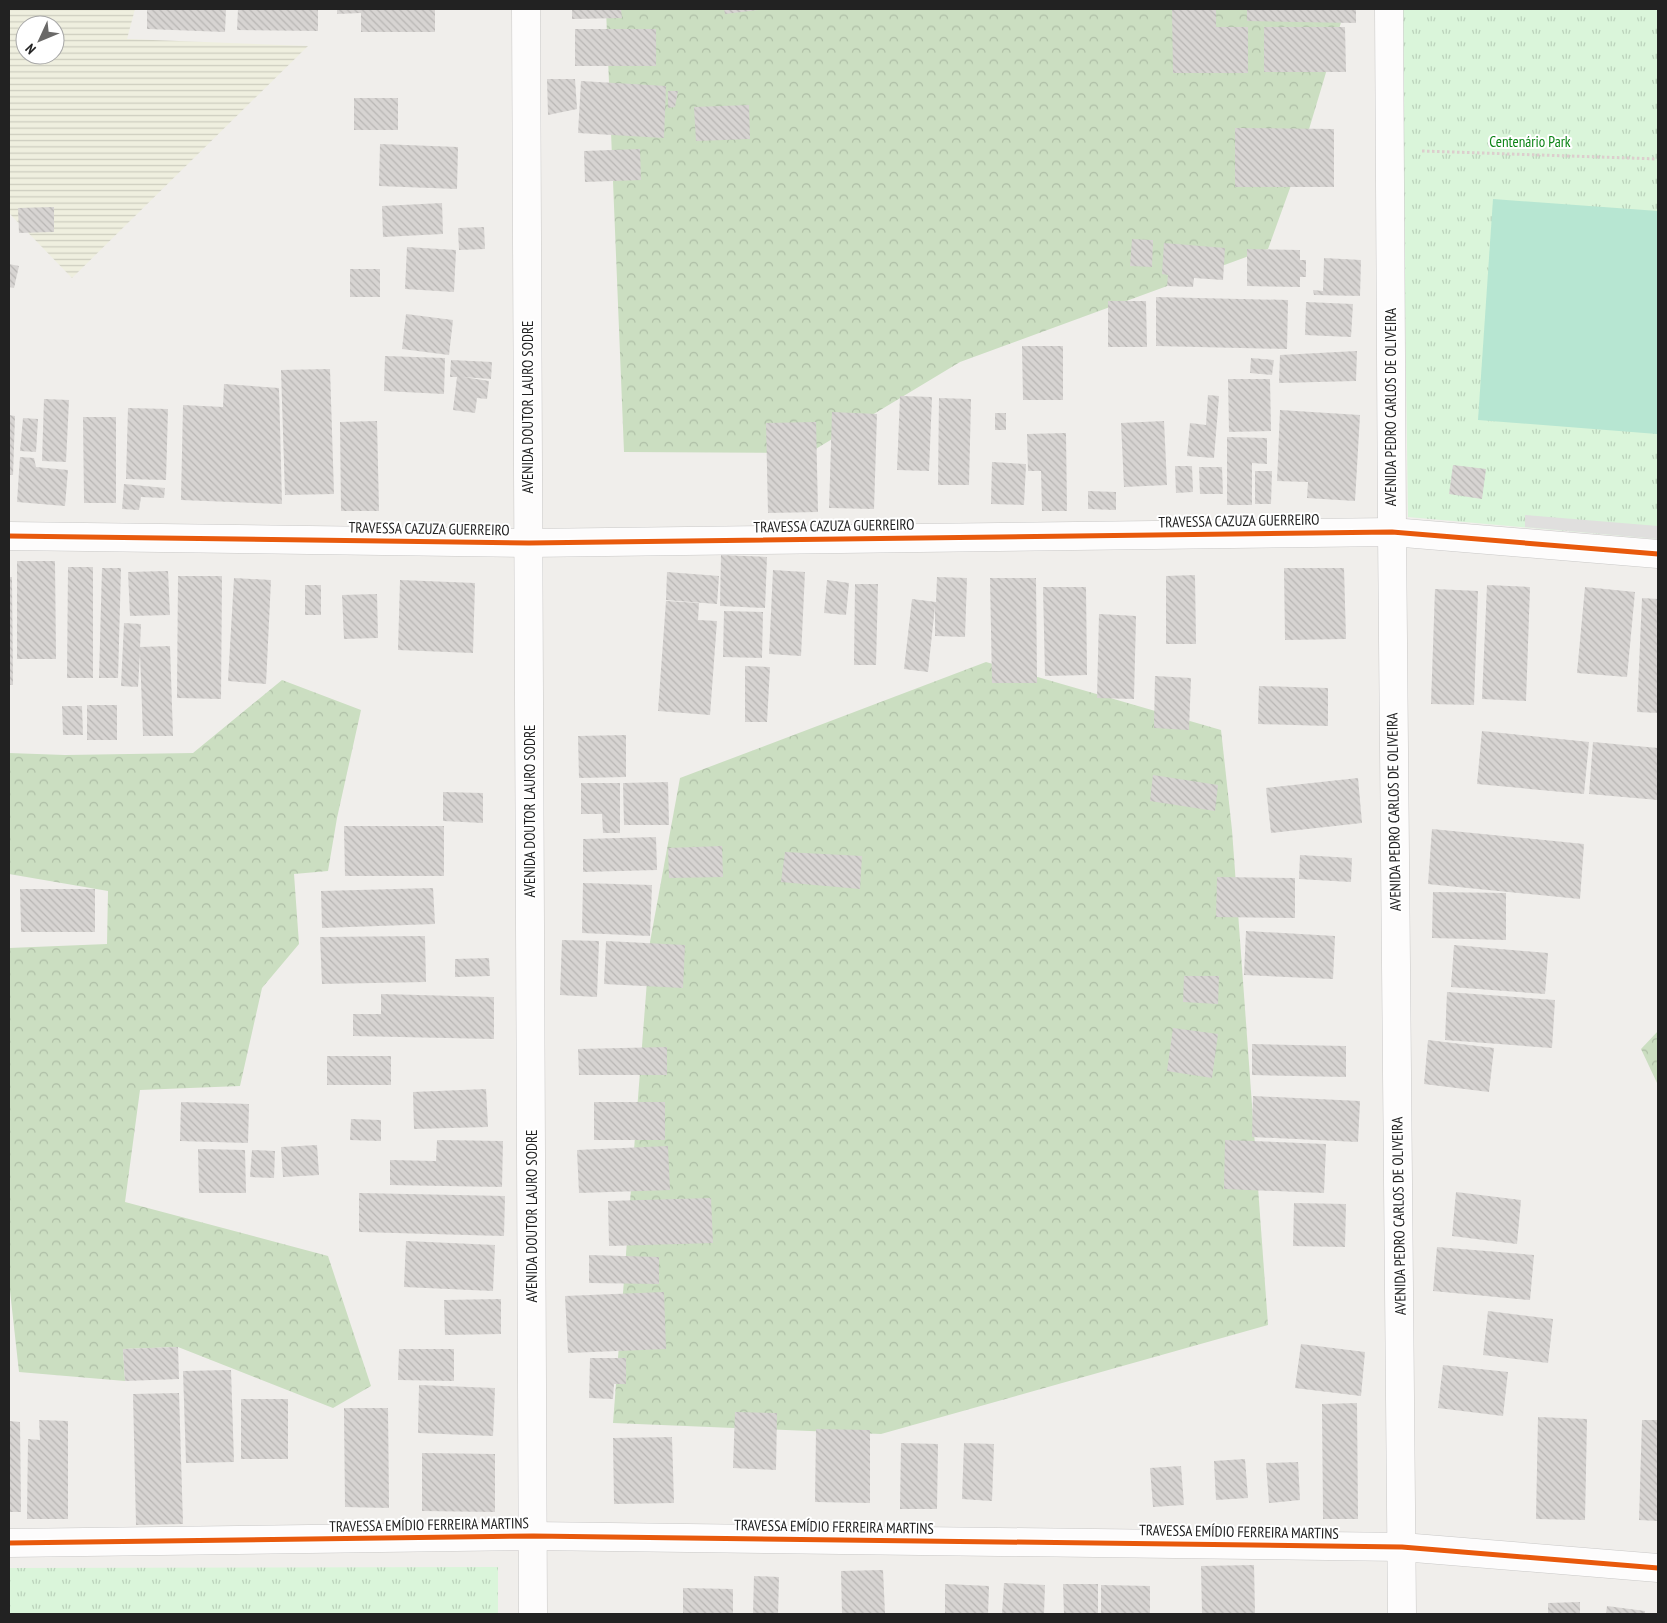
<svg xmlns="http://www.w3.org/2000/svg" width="1667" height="1623" font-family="'PT Sans Narrow',sans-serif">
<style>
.farmland{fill:url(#farmland-rules);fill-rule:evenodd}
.forest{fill:url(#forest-crowns)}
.park{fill:url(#park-tufts)}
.pitch{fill:#b7e6d2}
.parking{fill:#e0dfde}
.building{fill:url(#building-back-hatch)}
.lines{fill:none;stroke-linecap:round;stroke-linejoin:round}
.minor-casing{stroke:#c9c8c7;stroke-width:29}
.path{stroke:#dccecd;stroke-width:3;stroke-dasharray:2.5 2.5;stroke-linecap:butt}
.minor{stroke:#fdfcfc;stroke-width:28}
.cycleway-casing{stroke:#fff;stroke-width:8}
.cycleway{stroke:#e8590c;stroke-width:5}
.labels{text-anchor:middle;stroke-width:4;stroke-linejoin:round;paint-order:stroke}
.park-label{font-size:15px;fill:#0c8416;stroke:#fff}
.street-label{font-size:15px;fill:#222;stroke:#fff}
</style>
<defs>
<pattern id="farmland-rules" width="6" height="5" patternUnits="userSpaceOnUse" patternTransform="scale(1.25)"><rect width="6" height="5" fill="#efefdf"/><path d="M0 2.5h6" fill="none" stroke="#cdcdbf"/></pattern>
<pattern id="forest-crowns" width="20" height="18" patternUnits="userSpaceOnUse" patternTransform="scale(1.25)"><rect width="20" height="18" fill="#cbdec1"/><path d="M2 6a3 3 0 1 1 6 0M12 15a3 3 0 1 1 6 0" fill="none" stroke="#aebea6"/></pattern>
<pattern id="park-tufts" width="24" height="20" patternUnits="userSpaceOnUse" patternTransform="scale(1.25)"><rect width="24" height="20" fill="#daf5da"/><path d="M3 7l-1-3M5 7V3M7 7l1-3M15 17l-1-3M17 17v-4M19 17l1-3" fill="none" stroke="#bbd2bb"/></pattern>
<pattern id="building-back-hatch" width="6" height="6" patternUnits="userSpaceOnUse" patternTransform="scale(1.25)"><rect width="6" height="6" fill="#d7d4d2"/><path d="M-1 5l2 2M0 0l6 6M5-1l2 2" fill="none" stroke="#b8b6b4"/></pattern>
</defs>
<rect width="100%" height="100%" fill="#f0eeeb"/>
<!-- farmland -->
<path class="farmland" d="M 9,9 L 135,9 L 127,39 L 308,46 L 72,278 L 9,213 ZM 25,25 L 55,25 L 55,55 L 25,55 Z"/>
<!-- forest -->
<g class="forest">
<path d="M 606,9 L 1345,9 L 1298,166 L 1268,249 L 960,362 L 809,453 L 624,452 Z"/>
<path d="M 986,662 L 1221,730 L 1232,830 L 1268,1325 L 881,1434 L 613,1423 L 650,942 L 680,778 Z"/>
<path d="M 282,680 L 361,710 L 337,818 L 328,871 L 294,874 L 299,944 L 262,988 L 240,1086 L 140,1090 L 125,1202 L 328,1256 L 371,1386 L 333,1408 L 178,1347 L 123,1349 L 125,1381 L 19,1372 L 9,1282 L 9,948 L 107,944 L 108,891 L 9,874 L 9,753 L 65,755 L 193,753 Z"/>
<path d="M 1658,1031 L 1658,1085 L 1641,1049 Z"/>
</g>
<!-- park -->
<g class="park">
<path d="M 1401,9 L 1658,9 L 1658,539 L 1408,517 Z"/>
<path d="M 498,1567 L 498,1614 L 9,1614 L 9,1568 Z"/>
</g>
<!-- pitch -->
<path class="pitch" d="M 1493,199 L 1658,211 L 1657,434 L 1478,420 Z"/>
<!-- parking -->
<path class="parking" d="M 1525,515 L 1658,526 L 1658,539 L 1525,527 Z"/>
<!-- building -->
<g class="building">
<path d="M 147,9 L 226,9 L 225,32 L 147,29 Z"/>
<path d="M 238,9 L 318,9 L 318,31 L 237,30 Z"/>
<path d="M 337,9 L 435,9 L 435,32 L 361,32 L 361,13 L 337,14 Z"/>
<path d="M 572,9 L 621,9 L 622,18 L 572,19 Z"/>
<path d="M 724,9 L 758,9 L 758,10 L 725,14 Z"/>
<path d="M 1172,9 L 1216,9 L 1216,27 L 1248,27 L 1248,73 L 1173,73 Z"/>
<path d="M 1247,9 L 1356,9 L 1356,23 L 1247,21 Z"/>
<path d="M 1264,27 L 1345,27 L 1346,72 L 1264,72 Z"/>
<rect x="575" y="29" width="81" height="37"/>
<path d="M 547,79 L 575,79 L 577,109 L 548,115 Z"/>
<path d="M 581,81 L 666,86 L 664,138 L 578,133 Z"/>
<path d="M 668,91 L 678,91 L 675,107 L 668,108 Z"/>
<rect x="354" y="98" width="44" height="32"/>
<path d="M 749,105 L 750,139 L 696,141 L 694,107 Z"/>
<path d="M 1235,128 L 1334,129 L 1334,187 L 1235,187 Z"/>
<path d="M 380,144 L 458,147 L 457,189 L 379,186 Z"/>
<path d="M 640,149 L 641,180 L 585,182 L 584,151 Z"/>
<path d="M 442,203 L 443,234 L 383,237 L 382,206 Z"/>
<path d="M 54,207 L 54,232 L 19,233 L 18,208 Z"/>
<path d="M 484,227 L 485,249 L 459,250 L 458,228 Z"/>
<path d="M 1132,239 L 1153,240 L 1152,267 L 1130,266 Z"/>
<path d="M 1164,243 L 1225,248 L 1223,280 L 1194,278 L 1193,287 L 1167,286 L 1168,275 L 1162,274 Z"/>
<path d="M 407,247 L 456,250 L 454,292 L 405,289 Z"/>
<path d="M 1247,249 L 1300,250 L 1300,260 L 1306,260 L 1306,277 L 1300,277 L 1300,287 L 1247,286 Z"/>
<path d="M 1324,258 L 1361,260 L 1360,296 L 1314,295 L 1313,290 L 1323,291 Z"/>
<path d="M 9,264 L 19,266 L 14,288 L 9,287 Z"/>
<rect x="350" y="269" width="30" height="28"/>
<path d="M 1156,297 L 1288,300 L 1287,349 L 1156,346 Z"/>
<path d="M 1108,301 L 1146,301 L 1147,347 L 1108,347 Z"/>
<path d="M 1306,302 L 1353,304 L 1351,337 L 1305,335 Z"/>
<path d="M 406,314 L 453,320 L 449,355 L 402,349 Z"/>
<path d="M 1022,346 L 1063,346 L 1063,400 L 1023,400 Z"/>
<path d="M 1357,351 L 1356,381 L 1279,383 L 1280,355 Z"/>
<path d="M 385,356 L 445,358 L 444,394 L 384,391 Z"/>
<path d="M 1251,358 L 1274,360 L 1272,375 L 1250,373 Z"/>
<path d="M 451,360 L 492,362 L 491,379 L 463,377 L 489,381 L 487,399 L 477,398 L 475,413 L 453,410 L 457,377 L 450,377 Z"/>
<path d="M 330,369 L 334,494 L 285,495 L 281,370 Z"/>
<path d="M 1228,379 L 1270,379 L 1271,431 L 1229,432 Z"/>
<path d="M 224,384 L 279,388 L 282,504 L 181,500 L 183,405 L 223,407 Z"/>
<path d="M 1208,395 L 1219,396 L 1214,458 L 1187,456 L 1190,423 L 1206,425 Z"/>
<path d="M 900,396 L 932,397 L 929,471 L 897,470 Z"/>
<path d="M 939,398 L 971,399 L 969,485 L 938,485 Z"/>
<path d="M 44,399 L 69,400 L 66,462 L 42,461 Z"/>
<path d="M 128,408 L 168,409 L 166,480 L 126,479 Z"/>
<path d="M 1280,410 L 1360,415 L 1355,501 L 1307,498 L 1308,482 L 1277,481 Z"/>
<path d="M 832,412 L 877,414 L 874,509 L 829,508 Z"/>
<rect x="995" y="413" width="11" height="17"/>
<path d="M 9,415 L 15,416 L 13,475 L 9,475 Z"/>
<path d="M 83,417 L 116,417 L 116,503 L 84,503 Z"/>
<path d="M 23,418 L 38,419 L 36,452 L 20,451 Z"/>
<path d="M 377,421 L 379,511 L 341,511 L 340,422 Z"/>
<path d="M 1164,421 L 1167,485 L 1124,487 L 1121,423 Z"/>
<path d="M 816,422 L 818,512 L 768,513 L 766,423 Z"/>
<path d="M 1066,433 L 1067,511 L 1042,511 L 1041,471 L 1028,471 L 1027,434 Z"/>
<path d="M 1227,437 L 1267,438 L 1267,464 L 1252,463 L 1252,505 L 1227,505 Z"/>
<path d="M 20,457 L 34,458 L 36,467 L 68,470 L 65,506 L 17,502 Z"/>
<path d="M 992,462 L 1026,464 L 1024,505 L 991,504 Z"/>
<path d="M 1453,465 L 1486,469 L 1482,499 L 1449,494 Z"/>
<path d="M 1175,466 L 1192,466 L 1193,492 L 1176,493 Z"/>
<path d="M 1199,467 L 1222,467 L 1223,494 L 1200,494 Z"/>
<path d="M 1255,471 L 1272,471 L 1271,504 L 1255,504 Z"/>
<path d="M 124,484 L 165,488 L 164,498 L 141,497 L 139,510 L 122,509 Z"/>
<path d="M 1088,491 L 1116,492 L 1116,510 L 1088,509 Z"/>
<path d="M 721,555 L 767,557 L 765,608 L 720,606 Z"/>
<path d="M 17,561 L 55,561 L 56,659 L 17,659 Z"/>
<path d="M 68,567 L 93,567 L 93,678 L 67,678 Z"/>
<path d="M 102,568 L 121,568 L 118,678 L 99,678 Z"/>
<path d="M 1284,568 L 1344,568 L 1346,639 L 1285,640 Z"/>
<path d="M 773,570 L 805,572 L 801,656 L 769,654 Z"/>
<path d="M 168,571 L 170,615 L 130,616 L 128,572 Z"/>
<path d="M 667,572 L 719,576 L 717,604 L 666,600 Z"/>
<path d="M 1195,575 L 1196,644 L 1166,644 L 1166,576 Z"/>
<path d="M 178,576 L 222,576 L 221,699 L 177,698 Z"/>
<path d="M 9,577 L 12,577 L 13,685 L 9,685 Z"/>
<path d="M 937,577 L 967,578 L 965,637 L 935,636 L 935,606 L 928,672 L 904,669 L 912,599 L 936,602 Z"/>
<path d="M 234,578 L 271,580 L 266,684 L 228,681 Z"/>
<path d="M 990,578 L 1036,578 L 1037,683 L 992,683 Z"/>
<path d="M 400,580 L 475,583 L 473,653 L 398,650 Z"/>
<path d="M 827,580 L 849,583 L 846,615 L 824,613 Z"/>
<path d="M 855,584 L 878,584 L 876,665 L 854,665 Z"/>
<rect x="305" y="585" width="16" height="30"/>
<path d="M 1487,585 L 1530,587 L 1526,701 L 1482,699 Z"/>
<path d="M 1043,587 L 1086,587 L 1087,675 L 1045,676 Z"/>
<path d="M 1585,587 L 1635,592 L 1627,677 L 1577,673 Z"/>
<path d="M 1435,589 L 1478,591 L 1474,705 L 1431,704 Z"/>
<path d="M 377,594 L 378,638 L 344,639 L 342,595 Z"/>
<path d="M 1642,598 L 1658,599 L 1658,713 L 1637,712 Z"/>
<path d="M 666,601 L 699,603 L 698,620 L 717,621 L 710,715 L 658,711 Z"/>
<path d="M 724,611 L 763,612 L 762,658 L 723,657 Z"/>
<path d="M 1099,614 L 1136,616 L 1134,699 L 1097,698 Z"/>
<path d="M 124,623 L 141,624 L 140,647 L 170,646 L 173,736 L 143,736 L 140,653 L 138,687 L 121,686 Z"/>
<path d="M 745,666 L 770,667 L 767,722 L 745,722 Z"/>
<path d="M 1155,676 L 1191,678 L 1189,730 L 1154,728 Z"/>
<path d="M 1259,686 L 1328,688 L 1328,726 L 1258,724 Z"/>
<rect x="87" y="705" width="30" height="35"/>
<path d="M 62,706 L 82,706 L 83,735 L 63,735 Z"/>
<path d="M 1482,731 L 1589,742 L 1584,794 L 1477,784 Z"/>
<path d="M 626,735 L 626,777 L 579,778 L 578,736 Z"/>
<path d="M 1593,742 L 1658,748 L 1658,800 L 1589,794 Z"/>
<path d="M 1153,775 L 1218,785 L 1215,811 L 1150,801 Z"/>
<path d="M 1358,778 L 1362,823 L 1271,833 L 1266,788 Z"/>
<path d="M 668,782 L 669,825 L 624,825 L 623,783 Z"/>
<path d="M 581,783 L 620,783 L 620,833 L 603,833 L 602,814 L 581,814 Z"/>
<path d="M 443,792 L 483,793 L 483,823 L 443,821 Z"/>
<path d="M 344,826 L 444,826 L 444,876 L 345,876 Z"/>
<path d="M 1432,829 L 1584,844 L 1580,899 L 1428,884 Z"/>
<path d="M 656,837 L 657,870 L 583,872 L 583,839 Z"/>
<path d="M 722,846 L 723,877 L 669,878 L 668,848 Z"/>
<path d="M 785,852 L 862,856 L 860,889 L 781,882 Z"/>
<path d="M 1300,855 L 1352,858 L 1351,882 L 1299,879 Z"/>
<path d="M 1217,877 L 1295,878 L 1295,918 L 1216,917 Z"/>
<path d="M 583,883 L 652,885 L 650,936 L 582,933 Z"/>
<path d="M 433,888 L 435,924 L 322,928 L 321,891 Z"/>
<path d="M 20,889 L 95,889 L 95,932 L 21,932 Z"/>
<path d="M 1433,892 L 1506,893 L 1506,940 L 1432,938 Z"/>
<path d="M 1246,931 L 1335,936 L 1333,979 L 1244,975 Z"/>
<path d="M 425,936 L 426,982 L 322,984 L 320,937 Z"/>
<path d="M 562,940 L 599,941 L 597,997 L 560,995 Z"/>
<path d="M 606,941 L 685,945 L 683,988 L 604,984 Z"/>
<path d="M 1454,945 L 1548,953 L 1545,994 L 1451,987 Z"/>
<path d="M 489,958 L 490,976 L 455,977 L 455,959 Z"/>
<path d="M 1184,976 L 1219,976 L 1218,1004 L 1183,1002 Z"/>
<path d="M 1447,992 L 1555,1000 L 1552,1048 L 1445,1040 Z"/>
<path d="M 381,994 L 494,997 L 494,1039 L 353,1036 L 353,1014 L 381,1014 Z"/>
<path d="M 1173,1028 L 1218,1034 L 1212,1078 L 1167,1071 Z"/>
<path d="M 1428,1040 L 1494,1048 L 1489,1092 L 1424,1084 Z"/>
<path d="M 1252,1044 L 1346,1046 L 1346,1077 L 1252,1075 Z"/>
<path d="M 667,1047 L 667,1075 L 579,1075 L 578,1049 Z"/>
<rect x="327" y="1056" width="64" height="29"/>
<path d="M 486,1089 L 488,1127 L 414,1129 L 413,1092 Z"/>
<path d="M 1253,1096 L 1360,1101 L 1358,1142 L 1252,1137 Z"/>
<path d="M 181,1102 L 249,1104 L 248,1143 L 180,1141 Z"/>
<rect x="594" y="1102" width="71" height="38"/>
<path d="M 351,1119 L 381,1120 L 381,1141 L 350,1140 Z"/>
<path d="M 437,1140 L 503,1141 L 502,1187 L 390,1185 L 390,1160 L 436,1161 Z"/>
<path d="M 1225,1140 L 1326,1144 L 1324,1193 L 1224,1189 Z"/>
<path d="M 317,1145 L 319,1175 L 283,1177 L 281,1147 Z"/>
<path d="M 668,1146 L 670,1190 L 579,1193 L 577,1150 Z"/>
<path d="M 198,1149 L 245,1150 L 246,1193 L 199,1193 Z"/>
<path d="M 252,1150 L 275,1151 L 274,1178 L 250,1177 Z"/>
<path d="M 1456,1192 L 1521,1200 L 1517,1244 L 1452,1236 Z"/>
<path d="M 359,1193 L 505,1196 L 504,1236 L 359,1232 Z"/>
<path d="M 711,1198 L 713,1243 L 609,1246 L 608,1201 Z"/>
<path d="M 1294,1203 L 1346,1204 L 1345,1247 L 1293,1246 Z"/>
<path d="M 406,1241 L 495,1245 L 493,1291 L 404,1287 Z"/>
<path d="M 1437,1247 L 1534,1255 L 1530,1300 L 1433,1291 Z"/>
<path d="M 589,1255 L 659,1257 L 659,1284 L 589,1283 Z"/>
<path d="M 664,1292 L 666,1349 L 568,1353 L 565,1296 Z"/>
<path d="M 501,1299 L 501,1334 L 445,1335 L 444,1300 Z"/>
<path d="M 1488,1311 L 1553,1319 L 1548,1363 L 1483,1355 Z"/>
<path d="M 1301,1344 L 1365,1352 L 1361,1396 L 1295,1388 Z"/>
<path d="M 178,1347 L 179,1379 L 125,1381 L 123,1349 Z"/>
<path d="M 399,1349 L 454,1349 L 454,1381 L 398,1380 Z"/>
<path d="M 590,1358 L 626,1358 L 626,1384 L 614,1384 L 613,1399 L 589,1398 Z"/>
<path d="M 1443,1365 L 1508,1372 L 1503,1416 L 1438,1408 Z"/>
<path d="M 231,1370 L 234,1462 L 186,1463 L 183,1371 Z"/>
<path d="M 419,1385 L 495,1388 L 493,1436 L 418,1433 Z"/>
<path d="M 179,1393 L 183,1524 L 136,1525 L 133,1394 Z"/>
<rect x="241" y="1399" width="47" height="60"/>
<path d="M 1357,1403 L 1358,1519 L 1323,1519 L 1322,1404 Z"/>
<path d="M 344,1408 L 388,1408 L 389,1508 L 345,1507 Z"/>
<path d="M 735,1412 L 777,1413 L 776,1470 L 733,1468 Z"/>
<path d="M 1538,1417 L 1587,1419 L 1585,1520 L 1536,1519 Z"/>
<path d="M 39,1420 L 68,1421 L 68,1519 L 27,1519 L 28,1439 L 40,1440 Z"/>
<path d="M 1642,1420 L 1658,1420 L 1658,1521 L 1639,1520 Z"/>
<path d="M 9,1421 L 20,1422 L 21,1512 L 9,1512 Z"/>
<path d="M 816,1429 L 870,1430 L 870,1503 L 815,1502 Z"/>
<path d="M 672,1437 L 674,1503 L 614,1504 L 613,1438 Z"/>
<path d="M 901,1443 L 938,1444 L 937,1509 L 900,1509 Z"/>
<path d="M 964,1443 L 994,1444 L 992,1501 L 962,1499 Z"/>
<path d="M 422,1453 L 495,1454 L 495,1512 L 422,1511 Z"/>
<path d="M 1245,1459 L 1248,1498 L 1216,1500 L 1214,1461 Z"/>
<path d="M 1298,1462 L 1300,1500 L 1269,1503 L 1266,1463 Z"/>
<path d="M 1181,1466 L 1184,1505 L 1153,1507 L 1150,1468 Z"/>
<path d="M 1254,1565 L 1255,1614 L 1202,1614 L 1201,1566 Z"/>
<path d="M 883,1570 L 885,1614 L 842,1614 L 841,1571 Z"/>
<path d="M 754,1576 L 779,1577 L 778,1614 L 753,1614 Z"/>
<path d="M 1004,1583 L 1045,1585 L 1044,1614 L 1002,1614 Z"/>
<path d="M 945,1584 L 989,1586 L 988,1614 L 945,1614 Z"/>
<path d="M 1063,1584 L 1098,1584 L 1098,1614 L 1064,1614 Z"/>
<path d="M 1101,1585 L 1150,1586 L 1150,1614 L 1101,1614 Z"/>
<path d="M 683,1588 L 733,1589 L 733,1614 L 683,1614 Z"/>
<path d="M 1580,1602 L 1580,1614 L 1548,1614 L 1548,1603 Z"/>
<path d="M 1607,1606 L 1645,1611 L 1645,1614 L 1606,1614 Z"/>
</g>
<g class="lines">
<defs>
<g id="minor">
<path d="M 526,9 L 533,1614"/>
<path d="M 1389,9 L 1392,532 L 1402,1614"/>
<path d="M 9,536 L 529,543 L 1392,532 L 1658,554"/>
<path d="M 9,1543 L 533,1536 L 1402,1547 L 1658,1568"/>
</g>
</defs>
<!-- minor casing -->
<use href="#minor" class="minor-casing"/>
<!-- path -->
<path class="path" d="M 1422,151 L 1658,159"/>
<!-- minor -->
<use href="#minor" class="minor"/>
<defs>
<g id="cycleway">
<path d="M 9,536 L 529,543 L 1392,532 L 1658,554"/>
<path d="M 9,1543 L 533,1536 L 1402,1547 L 1658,1568"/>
</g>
</defs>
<!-- cycleway casing -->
<use href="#cycleway" class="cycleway-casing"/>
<!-- cycleway -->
<use href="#cycleway" class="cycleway"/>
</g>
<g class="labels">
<!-- park labels -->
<g class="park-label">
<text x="1530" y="147">Centenário Park</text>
</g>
<!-- street labels -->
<g class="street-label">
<text transform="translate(528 407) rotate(-90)" y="5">AVENIDA DOUTOR LAURO SODRE</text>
<text transform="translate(1391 407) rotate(-90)" y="5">AVENIDA PEDRO CARLOS DE OLIVEIRA</text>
<text transform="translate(1239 521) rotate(-1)" y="5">TRAVESSA CAZUZA GUERREIRO</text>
<text transform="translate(834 526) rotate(-1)" y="5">TRAVESSA CAZUZA GUERREIRO</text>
<text transform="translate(429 529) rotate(1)" y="5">TRAVESSA CAZUZA GUERREIRO</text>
<text transform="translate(530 811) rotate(-90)" y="5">AVENIDA DOUTOR LAURO SODRE</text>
<text transform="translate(1394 812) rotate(-91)" y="5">AVENIDA PEDRO CARLOS DE OLIVEIRA</text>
<text transform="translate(532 1216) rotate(-90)" y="5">AVENIDA DOUTOR LAURO SODRE</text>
<text transform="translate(1399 1216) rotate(-91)" y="5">AVENIDA PEDRO CARLOS DE OLIVEIRA</text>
<text transform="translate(429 1525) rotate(-1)" y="5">TRAVESSA EMÍDIO FERREIRA MARTINS</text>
<text transform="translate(834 1527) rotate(1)" y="5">TRAVESSA EMÍDIO FERREIRA MARTINS</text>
<text transform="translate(1239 1532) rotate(1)" y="5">TRAVESSA EMÍDIO FERREIRA MARTINS</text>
</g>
</g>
<!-- border -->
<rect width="1667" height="1623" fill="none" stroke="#222222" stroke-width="20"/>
<!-- north arrow -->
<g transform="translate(40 40) rotate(226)"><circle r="24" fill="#ffffff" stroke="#a7a7a7"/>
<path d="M0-4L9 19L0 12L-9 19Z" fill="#6a6968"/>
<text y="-8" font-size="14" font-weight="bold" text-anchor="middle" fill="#222222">N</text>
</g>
</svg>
